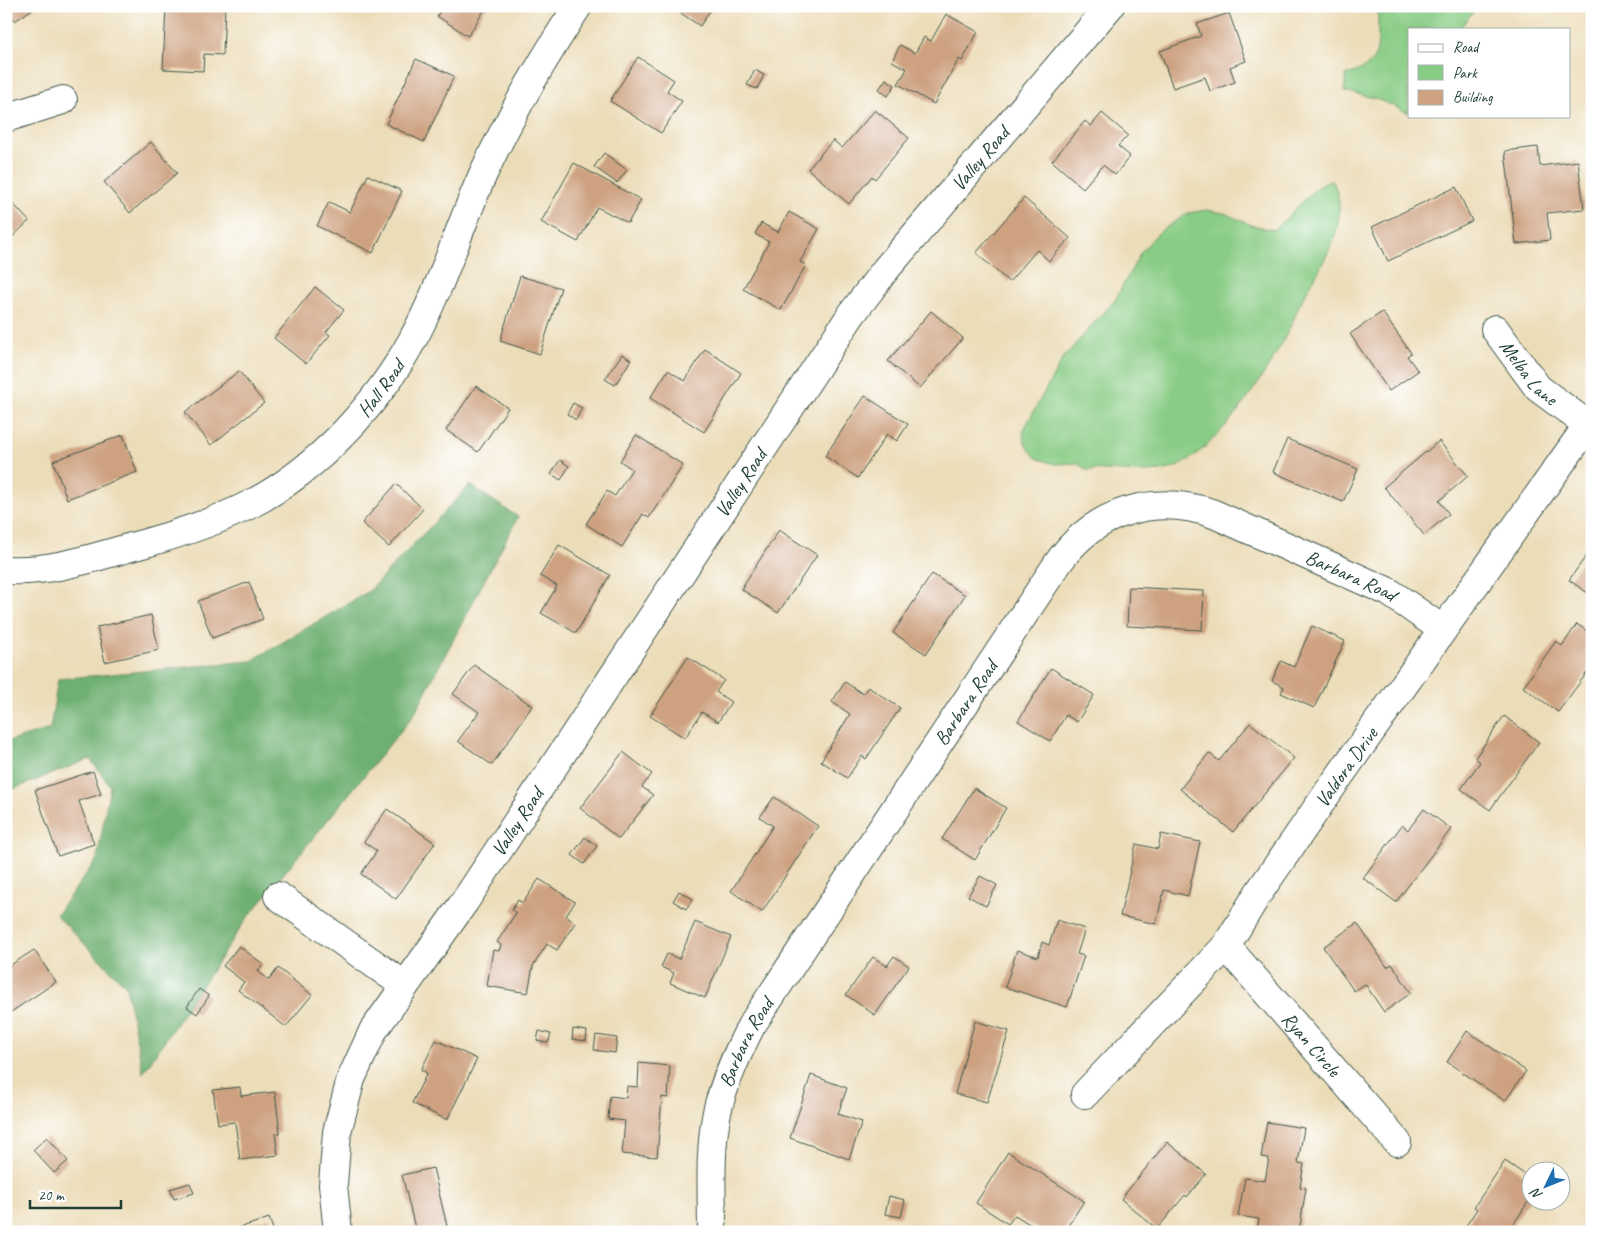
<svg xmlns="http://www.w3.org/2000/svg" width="1598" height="1238" font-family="Caveat,sans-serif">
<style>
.green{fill:#89cc85;stroke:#54845c}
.forest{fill:#6eb072;stroke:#467653}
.building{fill:#cea281}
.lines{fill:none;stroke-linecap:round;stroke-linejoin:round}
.street-casing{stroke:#3e5548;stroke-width:30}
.street{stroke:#fff;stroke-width:28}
.labels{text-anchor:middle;stroke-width:4;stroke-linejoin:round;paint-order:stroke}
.street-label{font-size:20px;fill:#1f3d34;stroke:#fff}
</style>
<rect width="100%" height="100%" fill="#fff"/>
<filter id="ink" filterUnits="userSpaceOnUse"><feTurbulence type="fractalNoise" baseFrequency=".02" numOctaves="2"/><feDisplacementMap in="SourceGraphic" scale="10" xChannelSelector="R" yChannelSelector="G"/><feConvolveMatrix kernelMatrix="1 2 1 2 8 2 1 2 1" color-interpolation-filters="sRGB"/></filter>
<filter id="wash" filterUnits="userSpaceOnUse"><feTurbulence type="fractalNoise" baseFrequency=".0096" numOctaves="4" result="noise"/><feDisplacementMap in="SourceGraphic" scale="20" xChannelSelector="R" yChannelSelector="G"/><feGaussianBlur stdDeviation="1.12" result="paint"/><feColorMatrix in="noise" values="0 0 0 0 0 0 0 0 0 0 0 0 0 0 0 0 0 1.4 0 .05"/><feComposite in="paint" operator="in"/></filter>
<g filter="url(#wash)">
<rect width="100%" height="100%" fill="#ecddb9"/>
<!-- green -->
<g class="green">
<path d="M 1392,6 L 1478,6 L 1459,29 L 1409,29 L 1408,113 C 1388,103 1366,94 1344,92 L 1346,75 C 1385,65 1377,45 1378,13 Z"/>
<path d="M 1332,179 C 1355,226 1318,267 1298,308 C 1283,352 1216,457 1170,469 C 1143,476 1115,468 1087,470 L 1077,463 L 1054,464 L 1036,458 L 1025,444 L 1023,431 L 1063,358 L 1115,300 L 1141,252 L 1158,233 L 1188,213 L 1207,210 L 1224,213 L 1251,225 L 1274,230 L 1315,189 Z"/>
</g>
<!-- forest -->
<path class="forest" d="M 470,485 L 518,517 L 413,716 L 245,921 L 143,1073 L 126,986 L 56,915 L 97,859 L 110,786 L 90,759 L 6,792 L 6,742 L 50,729 L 58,679 L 251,661 L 369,591 Z"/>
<g id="blocks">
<!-- building -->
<g class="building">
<path d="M 6,6 L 37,6 L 15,21 L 10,15 L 6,18 Z"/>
<path d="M 166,6 L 225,6 L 223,55 L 204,54 L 203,71 L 163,69 Z"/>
<path d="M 443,6 L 487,6 L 468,36 L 437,16 Z"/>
<path d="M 670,6 L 713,6 L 700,26 Z"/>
<path d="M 1229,13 L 1246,61 L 1230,67 L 1235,82 L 1210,91 L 1205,77 L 1173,88 L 1160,51 L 1201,36 L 1197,24 Z"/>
<path d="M 946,14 L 978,32 L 962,61 L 959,59 L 934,104 L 898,84 L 907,69 L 892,61 L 900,45 L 915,53 L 924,37 L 931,41 Z"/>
<path d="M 638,57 L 674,80 L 667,91 L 682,101 L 661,133 L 610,101 Z"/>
<path d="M 416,59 L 454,76 L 424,142 L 386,124 Z"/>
<path d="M 755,70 L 764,75 L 757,89 L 747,85 Z"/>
<path d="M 886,79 L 895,85 L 888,96 L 879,89 Z"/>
<path d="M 875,110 L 909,138 L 875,179 L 872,176 L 849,204 L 808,169 L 833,140 L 842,148 Z"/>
<path d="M 1102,113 L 1128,135 L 1118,146 L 1130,156 L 1115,175 L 1103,165 L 1083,188 L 1052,161 L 1085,121 L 1091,126 Z"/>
<path d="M 151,142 L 177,173 L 130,213 L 104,182 Z"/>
<path d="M 1538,147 L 1540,166 L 1578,161 L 1584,209 L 1547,213 L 1550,240 L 1516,244 L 1505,151 Z"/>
<path d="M 604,153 L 627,170 L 617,183 L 594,167 Z"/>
<path d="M 574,163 L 641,200 L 628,223 L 597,207 L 578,242 L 541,222 Z"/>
<path d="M 368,175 L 402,191 L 373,253 L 317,226 L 329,202 L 350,212 Z"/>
<path d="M 1456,187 L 1472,221 L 1388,261 L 1372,227 Z"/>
<path d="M 6,196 L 29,221 L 6,243 Z"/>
<path d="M 1024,198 L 1070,238 L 1049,261 L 1037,250 L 1009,282 L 976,253 Z"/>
<path d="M 789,212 L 819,229 L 800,262 L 806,265 L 781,310 L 743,289 L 769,242 L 755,234 L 761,223 L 778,232 Z"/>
<path d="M 520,276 L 561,288 L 540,354 L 500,341 Z"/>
<path d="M 315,287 L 344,310 L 326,332 L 330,335 L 306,364 L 274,338 Z"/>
<path d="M 931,311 L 963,338 L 920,388 L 888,361 Z"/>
<path d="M 1382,312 L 1411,353 L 1407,356 L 1418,371 L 1389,391 L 1350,334 Z"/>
<path d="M 705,349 L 741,373 L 704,432 L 650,398 L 668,370 L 685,381 Z"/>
<path d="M 622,354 L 631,360 L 615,385 L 605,379 Z"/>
<path d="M 239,371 L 264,403 L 211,445 L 185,412 Z"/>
<path d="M 476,386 L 508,408 L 478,452 L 446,430 Z"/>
<path d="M 865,396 L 908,424 L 897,441 L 887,434 L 858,478 L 825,456 Z"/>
<path d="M 573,403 L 582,408 L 576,420 L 567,414 Z"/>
<path d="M 123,435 L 137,472 L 67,499 L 53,461 Z"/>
<path d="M 636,435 L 683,465 L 649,518 L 643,514 L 622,547 L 586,524 L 607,491 L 615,496 L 632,469 L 620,461 Z"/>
<path d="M 1287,439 L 1358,469 L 1343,502 L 1273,472 Z"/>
<path d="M 1439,441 L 1468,476 L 1439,501 L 1449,514 L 1424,535 L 1384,487 Z"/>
<path d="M 560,460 L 569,466 L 561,480 L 551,474 Z"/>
<path d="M 396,484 L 423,509 L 389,547 L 362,523 Z"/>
<path d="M 779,530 L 817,555 L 778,613 L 741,589 Z"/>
<path d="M 559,545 L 610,575 L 576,633 L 541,613 L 557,586 L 540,576 Z"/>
<path d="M 1592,548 L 1592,596 L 1569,580 Z"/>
<path d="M 932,574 L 965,595 L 926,654 L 893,633 Z"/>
<path d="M 249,582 L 263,619 L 212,638 L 198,601 Z"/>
<path d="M 1129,587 L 1204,591 L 1202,630 L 1127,626 Z"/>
<path d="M 151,615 L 159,650 L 105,662 L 97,627 Z"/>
<path d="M 1577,624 L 1592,635 L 1592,666 L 1558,712 L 1523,687 L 1556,641 L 1562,646 Z"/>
<path d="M 1312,626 L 1345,641 L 1314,708 L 1281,693 L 1284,687 L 1272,681 L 1281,661 L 1294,667 Z"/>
<path d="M 688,657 L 724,680 L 716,692 L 731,702 L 718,722 L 702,712 L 685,738 L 650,716 Z"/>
<path d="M 474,665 L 532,706 L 492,765 L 458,741 L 479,712 L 453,694 Z"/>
<path d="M 1051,668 L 1094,695 L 1077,722 L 1066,715 L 1050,741 L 1018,721 Z"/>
<path d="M 845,682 L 863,694 L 868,687 L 900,708 L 866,759 L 862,756 L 847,778 L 821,761 L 850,714 L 832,702 Z"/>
<path d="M 1504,716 L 1539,742 L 1490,810 L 1461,789 L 1480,762 L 1475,758 Z"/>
<path d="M 1250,723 L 1294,758 L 1233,832 L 1180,789 L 1209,753 L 1219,761 Z"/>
<path d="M 623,752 L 652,774 L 642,787 L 653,795 L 619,839 L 580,808 Z"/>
<path d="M 93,771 L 101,794 L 79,801 L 94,844 L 58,856 L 35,790 Z"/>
<path d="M 974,788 L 1006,808 L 975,860 L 942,839 Z"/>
<path d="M 774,797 L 818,826 L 762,912 L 731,891 L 773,826 L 760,817 Z"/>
<path d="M 387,809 L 435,843 L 396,899 L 361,874 L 377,851 L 364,842 Z"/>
<path d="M 1424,809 L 1451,829 L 1396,902 L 1363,878 L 1402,825 L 1408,830 Z"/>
<path d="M 1161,834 L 1200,842 L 1188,896 L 1164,890 L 1156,924 L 1120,916 L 1136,844 L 1158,849 Z"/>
<path d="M 585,837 L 597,846 L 584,864 L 572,855 Z"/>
<path d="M 980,876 L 997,885 L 986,906 L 968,896 Z"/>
<path d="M 539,879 L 575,902 L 566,916 L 575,923 L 557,950 L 547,944 L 533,966 L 528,993 L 487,986 L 493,950 L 499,951 L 501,945 L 497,942 L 516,913 L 512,910 L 518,900 L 523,903 Z"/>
<path d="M 679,891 L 693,899 L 686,909 L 673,901 Z"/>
<path d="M 1057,920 L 1085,929 L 1077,954 L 1084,956 L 1067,1007 L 1005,987 L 1017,950 L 1038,957 L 1042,942 L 1049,945 Z"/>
<path d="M 695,922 L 731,937 L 705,998 L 670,983 L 674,973 L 661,967 L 667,954 L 679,959 Z"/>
<path d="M 1357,923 L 1387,967 L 1392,964 L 1411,993 L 1384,1012 L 1365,984 L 1354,991 L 1323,947 Z"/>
<path d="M 239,946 L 263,964 L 258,971 L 269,980 L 278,968 L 312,995 L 286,1027 L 238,990 L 244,982 L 223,966 Z"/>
<path d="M 34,950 L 56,982 L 11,1012 L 6,1004 L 6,968 Z"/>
<path d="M 894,956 L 909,966 L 875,1015 L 846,995 L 873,957 L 887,966 Z"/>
<path d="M 199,989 L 209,996 L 197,1014 L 187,1007 Z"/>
<path d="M 975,1021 L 1009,1031 L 987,1102 L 955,1094 Z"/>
<path d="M 573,1029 L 587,1031 L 586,1041 L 572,1039 Z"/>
<path d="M 539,1031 L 551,1034 L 548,1043 L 537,1041 Z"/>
<path d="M 1467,1031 L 1526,1071 L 1505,1101 L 1447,1062 Z"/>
<path d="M 596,1035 L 617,1038 L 615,1053 L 594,1050 Z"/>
<path d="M 436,1040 L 477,1059 L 447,1120 L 412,1103 L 427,1073 L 421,1070 Z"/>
<path d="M 639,1063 L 670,1066 L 668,1098 L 662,1097 L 657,1157 L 622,1154 L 625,1121 L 608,1119 L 610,1096 L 626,1098 L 627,1086 L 638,1087 Z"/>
<path d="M 811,1075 L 847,1088 L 838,1114 L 862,1122 L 849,1159 L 790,1138 Z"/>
<path d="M 240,1087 L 241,1096 L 275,1092 L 280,1133 L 275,1134 L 278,1155 L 240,1160 L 235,1122 L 218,1124 L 213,1090 Z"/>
<path d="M 1267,1122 L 1304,1128 L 1298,1163 L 1304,1164 L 1300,1187 L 1306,1188 L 1299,1232 L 1257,1232 L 1259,1219 L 1238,1216 L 1245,1178 L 1265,1181 L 1269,1158 L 1261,1157 Z"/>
<path d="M 47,1137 L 68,1161 L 54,1173 L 33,1150 Z"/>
<path d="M 1167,1142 L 1206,1174 L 1187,1197 L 1185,1195 L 1157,1229 L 1121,1199 Z"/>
<path d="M 1008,1152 L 1084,1201 L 1064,1232 L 1042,1232 L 1015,1215 L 1008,1224 L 976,1203 Z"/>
<path d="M 1505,1161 L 1530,1178 L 1530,1199 L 1509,1231 L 1505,1228 L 1502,1232 L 1462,1232 L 1477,1209 L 1474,1207 Z"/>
<path d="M 433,1168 L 447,1226 L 416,1232 L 402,1175 Z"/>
<path d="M 190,1183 L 194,1193 L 174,1199 L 170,1189 Z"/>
<path d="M 889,1196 L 905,1200 L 901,1217 L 885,1214 Z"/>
<path d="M 269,1218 L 274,1232 L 237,1232 L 236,1229 Z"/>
</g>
</g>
</g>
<g filter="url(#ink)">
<use href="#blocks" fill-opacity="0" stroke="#3e5548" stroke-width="1"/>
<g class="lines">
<defs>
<g id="street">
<path d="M 6,118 L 63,100"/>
<path id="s1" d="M 1495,329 L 1538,388 L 1592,428"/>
<path id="s2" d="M 6,570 C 54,573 100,555 146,543 C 181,533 218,521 251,504 C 318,469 377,405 413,339 C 442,286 459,227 484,172 C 511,114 543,59 578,6"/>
<path d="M 278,896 L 404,985"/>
<path id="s3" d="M 1226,946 L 1397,1142"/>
<path id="s4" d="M 1085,1094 L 1226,946 L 1259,892 L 1331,788 L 1588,425"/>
<path id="s5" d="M 338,1232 L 333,1185 L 337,1132 L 351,1079 L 373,1031 L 465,901 L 851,315 L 886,269 L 1110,6"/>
<path id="s6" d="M 712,1232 C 712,1193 709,1151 717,1112 C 724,1082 737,1054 751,1026 L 1058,563 C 1094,511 1155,493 1214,514 L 1389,592 L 1442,629"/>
</g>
</defs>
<!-- street casing -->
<use href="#street" class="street-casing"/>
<!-- street -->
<use href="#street" class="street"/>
</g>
</g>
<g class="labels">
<!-- street labels -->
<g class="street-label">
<text dy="7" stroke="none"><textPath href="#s5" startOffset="1272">Valley Road</textPath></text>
<text dy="7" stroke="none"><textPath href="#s1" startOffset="55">Melba Lane</textPath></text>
<text dy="7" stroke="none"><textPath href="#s2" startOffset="431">Hall Road</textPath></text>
<text dy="7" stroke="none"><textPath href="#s5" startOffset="868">Valley Road</textPath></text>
<text dy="7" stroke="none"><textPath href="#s6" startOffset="1095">Barbara Road</textPath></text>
<text dy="7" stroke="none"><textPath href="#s6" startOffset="601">Barbara Road</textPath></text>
<text dy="7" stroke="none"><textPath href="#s4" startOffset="420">Valdora Drive</textPath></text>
<text dy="7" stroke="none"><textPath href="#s5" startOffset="462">Valley Road</textPath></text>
<text dy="7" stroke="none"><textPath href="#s6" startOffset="196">Barbara Road</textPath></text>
<text dy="7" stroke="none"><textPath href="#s3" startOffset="130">Ryan Circle</textPath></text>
</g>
</g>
<!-- margin -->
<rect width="1598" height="1238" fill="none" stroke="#fff" stroke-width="25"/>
<!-- legend -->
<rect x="1408" y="28" width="162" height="90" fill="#ffffff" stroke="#a5b1ae"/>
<rect x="1418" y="44" width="25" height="8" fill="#ffffff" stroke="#a5b1ae"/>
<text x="1453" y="52" font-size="15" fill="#1f3d34">Road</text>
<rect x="1418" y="65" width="25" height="15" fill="#89cc85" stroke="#a5b1ae"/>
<text x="1453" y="78" font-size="15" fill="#1f3d34">Park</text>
<rect x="1418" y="90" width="25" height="15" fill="#cea281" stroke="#a5b1ae"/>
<text x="1453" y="102" font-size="15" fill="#1f3d34">Building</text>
<!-- north arrow -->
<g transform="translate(1546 1186) rotate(227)"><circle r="24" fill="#ffffff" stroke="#a5b1ae"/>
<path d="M0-4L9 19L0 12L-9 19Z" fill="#1f6fb2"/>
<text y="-8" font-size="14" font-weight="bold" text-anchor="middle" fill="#1f3d34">N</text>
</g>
<!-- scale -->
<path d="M30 1200v8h91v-8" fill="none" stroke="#1f3d34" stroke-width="2.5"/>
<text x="38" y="1200" font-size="15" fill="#1f3d34" stroke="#ffffff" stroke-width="4" paint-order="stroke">20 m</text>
</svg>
